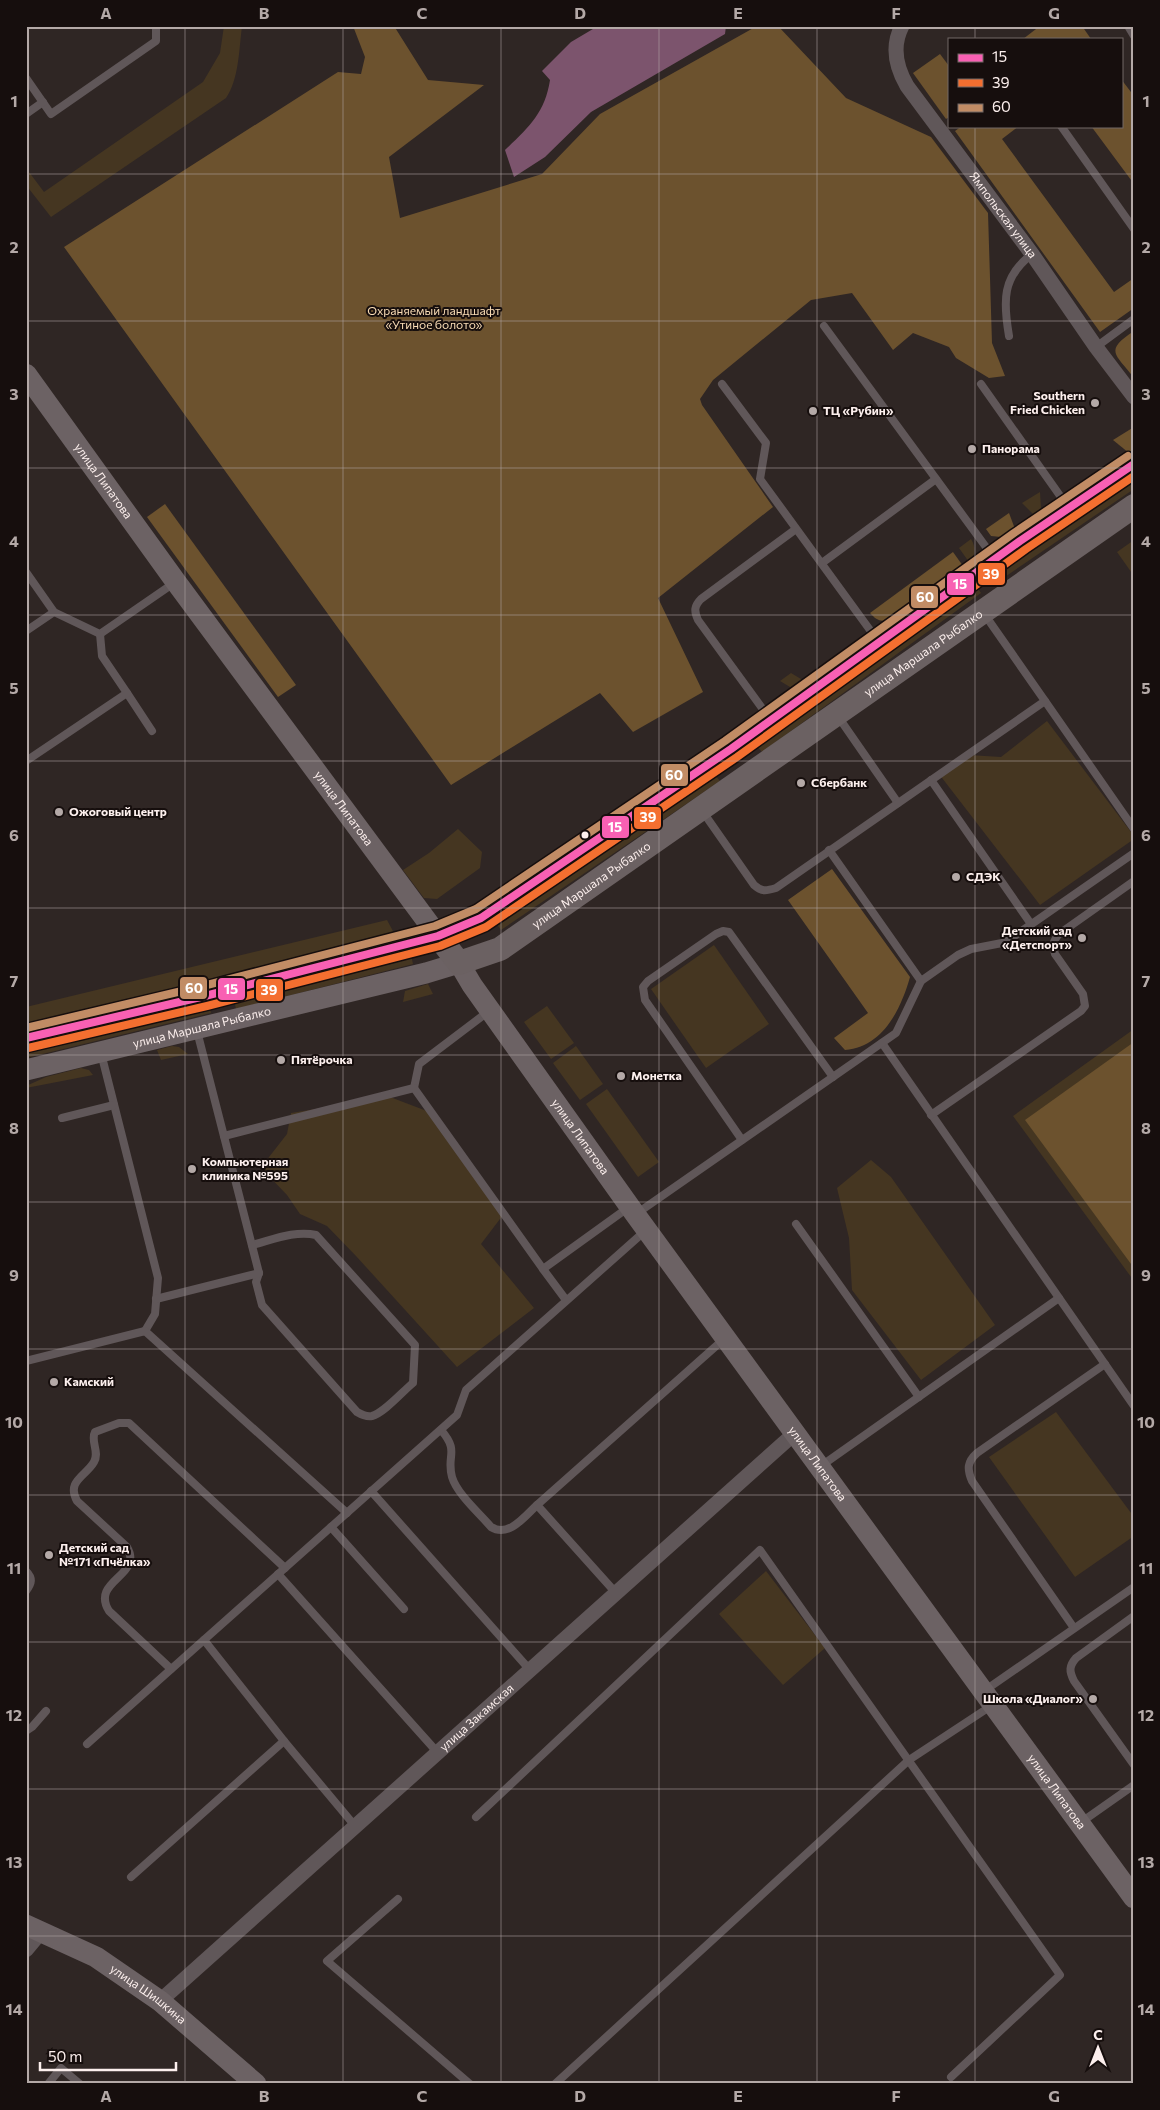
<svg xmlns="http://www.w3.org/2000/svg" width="1160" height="2110" font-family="Commissioner,sans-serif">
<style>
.green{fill:#453621}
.forest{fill:#6c522e}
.water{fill:#7c546d}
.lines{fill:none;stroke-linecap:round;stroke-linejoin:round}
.lane{stroke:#605759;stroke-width:8}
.street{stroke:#605759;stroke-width:15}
.secondary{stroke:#6c6264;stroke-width:21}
.primary{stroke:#6b6162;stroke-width:24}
.bus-1-casing{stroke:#160e0d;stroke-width:11}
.bus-2-casing{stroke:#160e0d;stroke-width:11}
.bus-3-casing{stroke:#160e0d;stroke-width:11}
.bus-1{stroke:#f860b3;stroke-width:8}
.bus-2{stroke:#f46f30;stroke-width:8}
.bus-3{stroke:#c18c65;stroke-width:8}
.grid{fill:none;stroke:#b4a9a7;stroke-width:1;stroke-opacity:0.55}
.poi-dot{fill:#b4a9a7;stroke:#160e0d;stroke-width:2}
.bus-dot{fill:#fcefed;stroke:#160e0d;stroke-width:2}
.labels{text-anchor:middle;stroke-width:4;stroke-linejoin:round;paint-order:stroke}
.street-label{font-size:12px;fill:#fcefed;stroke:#160e0d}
.park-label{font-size:12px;fill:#faddb6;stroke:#160e0d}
.poi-label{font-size:12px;font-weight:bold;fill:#fcefed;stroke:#160e0d;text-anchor:start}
.line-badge{stroke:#160e0d;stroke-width:2}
.badge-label{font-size:14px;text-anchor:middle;font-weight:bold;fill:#fff}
.neatline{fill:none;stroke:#b4a9a7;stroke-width:2}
.grid-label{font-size:16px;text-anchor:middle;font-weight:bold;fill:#b4a9a7}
</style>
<rect width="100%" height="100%" fill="#2f2624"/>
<!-- green -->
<g class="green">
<path d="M 224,26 L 242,26 C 239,49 239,79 226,98 L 51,217 L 26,185 L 26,168 L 44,192 L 203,82 L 220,53 Z"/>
<path d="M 1134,477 L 1134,489 L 990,587 L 984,579 Z"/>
<path d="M 1040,492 L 1041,509 L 1034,515 L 1022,503 Z"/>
<path d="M 971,539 C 976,547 976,556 969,562 L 959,548 Z"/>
<path d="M 1134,540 L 1134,576 L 1117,552 Z"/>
<path d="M 976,586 L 981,593 L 762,752 L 756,745 Z"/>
<path d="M 791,673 L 806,682 L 795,690 L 780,681 Z"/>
<path d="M 1047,721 L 1134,836 L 1134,839 L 1040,905 L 939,774 L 969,755 L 1001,757 Z"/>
<path d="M 714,774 L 720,781 L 501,930 L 496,923 Z"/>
<path d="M 458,829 L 482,852 L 480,868 L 437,899 L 424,898 L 403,870 L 429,853 Z"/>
<path d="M 387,920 L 394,933 L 26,1025 L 26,1007 Z"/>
<path d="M 714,945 L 769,1024 L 706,1068 L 651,989 Z"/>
<path d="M 411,955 L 413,964 L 236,1009 L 234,1000 Z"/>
<path d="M 428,984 L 433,994 L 403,1002 L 405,991 Z"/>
<path d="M 209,1005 L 211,1013 L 26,1058 L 26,1049 Z"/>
<path d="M 547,1006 L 574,1043 L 551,1059 L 524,1022 Z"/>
<path d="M 1134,1029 L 1134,1281 L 1013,1116 Z"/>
<path d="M 172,1046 L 179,1047 L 188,1054 L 161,1060 L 157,1050 Z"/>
<path d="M 576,1046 L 603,1084 L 580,1100 L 553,1063 Z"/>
<path d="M 81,1068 L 89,1070 L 93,1075 L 26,1088 L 26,1086 L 46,1077 Z"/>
<path d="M 607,1089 L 659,1162 L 638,1177 L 586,1104 Z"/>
<path d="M 390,1097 L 432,1113 L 503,1215 L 481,1244 L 534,1308 L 457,1367 L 356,1256 L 327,1226 L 300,1214 L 287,1195 L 263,1170 L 269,1157 L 287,1134 L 291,1113 Z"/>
<path d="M 871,1160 L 891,1177 L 995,1325 L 921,1380 L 852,1290 L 849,1238 L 837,1188 Z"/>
<path d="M 1056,1412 L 1134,1517 L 1134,1536 L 1075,1577 L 989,1457 Z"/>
<path d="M 766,1571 L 825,1648 L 783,1685 L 719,1614 Z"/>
</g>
<!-- forest -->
<g class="forest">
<path d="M 353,26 L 394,26 L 428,80 L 484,85 L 389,157 L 400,218 L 542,174 L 600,114 L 757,26 L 778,26 L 846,98 L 931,137 L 988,213 L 992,343 L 1005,376 L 989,378 L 956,358 L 949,347 L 913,333 L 893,350 L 852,293 L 811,300 L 713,380 L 700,399 L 702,405 L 773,507 L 658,598 L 703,692 L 633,732 L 600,693 L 451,785 L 64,247 L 338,72 L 361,74 L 365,57 Z"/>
<path d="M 1040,26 L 1082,26 L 1091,39 L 1023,39 Z"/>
<path d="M 940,54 L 949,66 L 949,117 L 946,119 L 913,73 Z"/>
<path d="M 1121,79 L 1134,96 L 1134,184 L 1091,126 L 1121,126 Z"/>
<path d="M 962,126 L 1019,126 L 1002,139 L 1114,292 L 1134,278 L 1134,308 L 1100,332 L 955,131 Z"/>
<path d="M 1134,331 L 1134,378 C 1115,353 1104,351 1134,331 Z"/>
<path d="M 1134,427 L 1134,450 L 1129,453 L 1113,440 Z"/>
<path d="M 165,504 L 296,685 L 278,697 L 147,517 Z"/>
<path d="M 1009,513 L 1015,529 L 1001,537 L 991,536 L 986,529 Z"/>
<path d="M 953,552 L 963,566 L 892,618 C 882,623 877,621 870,613 Z"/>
<path d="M 832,869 L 910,977 C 901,1009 883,1047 845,1050 L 834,1038 L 868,1013 L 788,900 Z"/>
<path d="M 1134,1042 L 1134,1268 L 1025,1120 Z"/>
</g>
<!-- water -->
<path class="water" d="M 598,26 L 726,26 L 725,34 L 591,112 L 545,157 L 514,177 L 505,150 C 528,128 545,113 550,80 L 542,71 L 571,42 Z"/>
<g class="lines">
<!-- lane -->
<g class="lane">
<path d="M 1128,26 L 1134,36"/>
<path d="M 26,78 L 51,114 L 156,41 L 156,26"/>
<path d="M 26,114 L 43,102"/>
<path d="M 1061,126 L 1134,229"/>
<path d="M 824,326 L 994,558"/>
<path d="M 1009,336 C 1003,301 1002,277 1032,254"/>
<path d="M 1096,347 L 1134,319"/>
<path d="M 722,384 L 766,443 L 760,479 L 878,641"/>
<path d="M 981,384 L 1068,507"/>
<path d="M 822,563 L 936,479"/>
<path d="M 26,572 L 54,612 L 26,631"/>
<path d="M 54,612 L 100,634 L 174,583"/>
<path d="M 127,693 L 152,731"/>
<path d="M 1045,701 L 1134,829"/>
<path d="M 837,715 L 898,803"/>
<path d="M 770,719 L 698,620 C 694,611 694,606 701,599 L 796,529"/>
<path d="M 26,761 L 127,693 L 102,656 L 100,634"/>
<path d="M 931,780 L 1031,924"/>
<path d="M 703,812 L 754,885 C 762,892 766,891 776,888 L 1045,701 L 985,615"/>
<path d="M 829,850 L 921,981"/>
<path d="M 882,1043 L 1134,1406"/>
<path d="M 101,1053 L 158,1278 L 155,1314 L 145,1331"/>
<path d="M 414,1088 L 419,1064 L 489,1011"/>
<path d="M 931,1115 L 1081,1011 L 1085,1006 L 1083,994 L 1055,954 C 1052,945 1053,941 1059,934 L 1134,881"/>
<path d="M 62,1118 L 114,1105"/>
<path d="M 224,1136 L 414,1088 L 543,1269 L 629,1207"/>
<path d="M 742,1140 L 645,1000 L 643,987 L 648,981 L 716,934 L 723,931 L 729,932 L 833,1077"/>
<path d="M 636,1214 L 896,1033 L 921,981 L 958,955 L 971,949 L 1002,943 L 1013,937 L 1134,853"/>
<path d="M 796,1224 L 919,1397"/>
<path d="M 252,1245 C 272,1240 295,1230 316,1235 L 415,1345 L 413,1383 C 403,1391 384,1413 372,1416 C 367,1417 362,1415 357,1412 L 262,1305 L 256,1282 L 259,1273"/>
<path d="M 543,1269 L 566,1300"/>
<path d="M 156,1299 L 259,1273 L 197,1031"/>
<path d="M 26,1361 L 145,1331 L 347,1513"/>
<path d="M 441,1430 C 460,1452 446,1455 452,1477 C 457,1494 480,1514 491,1527 C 509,1538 525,1516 537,1505"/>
<path d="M 821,1466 L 1059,1298"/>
<path d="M 371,1491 L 530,1670"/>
<path d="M 331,1527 L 404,1609"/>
<path d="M 26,1571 C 33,1578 32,1583 26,1591"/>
<path d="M 278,1574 L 438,1753"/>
<path d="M 616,1593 L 537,1505 L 724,1339"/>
<path d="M 1134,1616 L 1076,1658 C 1069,1666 1069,1671 1074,1681 L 1134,1765"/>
<path d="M 1074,1628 L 972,1481 C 967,1469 967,1462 977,1453 L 1105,1364"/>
<path d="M 204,1640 L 284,1741 L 355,1826"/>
<path d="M 171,1669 L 109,1611 C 90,1580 144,1576 127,1547 L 77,1501 C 66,1481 86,1476 94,1462 C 100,1452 90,1441 95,1432 L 119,1423 L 129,1423 L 285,1568"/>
<path d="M 984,1691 L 1134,1587"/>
<path d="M 26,1731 L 32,1727 L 46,1711"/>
<path d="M 87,1744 L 457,1415 L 466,1390 L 645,1231"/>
<path d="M 476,1817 L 760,1550 L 1060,1975 L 951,2077"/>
<path d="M 1080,1823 L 1134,1785"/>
<path d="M 131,1877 L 284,1741"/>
<path d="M 398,1899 L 327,1961 L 470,2084"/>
<path d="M 48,2084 L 61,2068 L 80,2084"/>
<path d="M 555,2084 L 909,1760 L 991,1706"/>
</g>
<!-- street -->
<g class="street">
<path id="s1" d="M 902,26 C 891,47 896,67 907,86 L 1032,254 L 1096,347 L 1134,397"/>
<path d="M 26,1950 L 41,1932"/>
<path id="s2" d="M 160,2001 L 795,1433"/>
</g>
<!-- secondary -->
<g class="secondary">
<path id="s3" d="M 26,374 L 176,582 L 438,936 L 205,996 L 26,1038"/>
<path id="s4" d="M 26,1070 L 426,973 L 459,963 L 472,985 L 635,1214 L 1134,1898"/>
<path id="s5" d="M 26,1925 L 96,1957 L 160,2001 L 256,2084"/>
</g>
<!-- primary -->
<path class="primary" id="s6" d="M 1134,464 L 1020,541 L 731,749 L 481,918 L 438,936 L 459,963 L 500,949 L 1134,506"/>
<defs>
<path id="bus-1" d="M 26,1038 L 205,996 L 438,936 L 481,918 L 731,749 L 1020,541 L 1134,464"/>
<path id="bus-2" d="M 28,1048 L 207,1006 L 440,946 L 486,927 L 737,757 L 1026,549 L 1134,476"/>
<path id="bus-3" d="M 26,1028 L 203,986 L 435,926 L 476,909 L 725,741 L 1014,533 L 1128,456"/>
</defs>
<!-- bus-1 casing -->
<use href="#bus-1" class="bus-1-casing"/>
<!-- bus-2 casing -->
<use href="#bus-2" class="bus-2-casing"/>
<!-- bus-3 casing -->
<use href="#bus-3" class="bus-3-casing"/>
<!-- bus-1 -->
<use href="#bus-1" class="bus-1"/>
<!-- bus-2 -->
<use href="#bus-2" class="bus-2"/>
<!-- bus-3 -->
<use href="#bus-3" class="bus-3"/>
</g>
<!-- grid -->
<path class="grid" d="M 185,26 L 185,2084M 343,26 L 343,2084M 501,26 L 501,2084M 659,26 L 659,2084M 817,26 L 817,2084M 975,26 L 975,39M 975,126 L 975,2084M 26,174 L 1134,174M 26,321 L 1134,321M 26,468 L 1134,468M 26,615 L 1134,615M 26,761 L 1134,761M 26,908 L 1134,908M 26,1055 L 1134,1055M 26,1202 L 1134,1202M 26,1349 L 1134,1349M 26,1495 L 1134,1495M 26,1642 L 1134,1642M 26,1789 L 1134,1789M 26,1936 L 1134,1936"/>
<!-- markers -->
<g class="poi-dot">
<circle cx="1095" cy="403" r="5"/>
<circle cx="813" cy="411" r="5"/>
<circle cx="972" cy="449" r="5"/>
<circle cx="801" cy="783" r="5"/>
<circle cx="59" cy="812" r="5"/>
<circle cx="956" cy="877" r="5"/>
<circle cx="1082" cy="938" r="5"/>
<circle cx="281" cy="1060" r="5"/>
<circle cx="621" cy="1076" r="5"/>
<circle cx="192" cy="1169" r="5"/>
<circle cx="54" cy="1382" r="5"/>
<circle cx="49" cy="1555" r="5"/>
<circle cx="1093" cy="1699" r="5"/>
</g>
<circle class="bus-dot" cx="585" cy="835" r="4.5"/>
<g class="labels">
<!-- street labels -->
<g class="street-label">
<text dy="4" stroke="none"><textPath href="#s1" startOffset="224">Ямпольская улица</textPath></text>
<text dy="4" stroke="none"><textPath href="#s3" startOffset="132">улица Липатова</textPath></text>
<text dy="4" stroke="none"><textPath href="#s6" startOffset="1436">улица Маршала Рыбалко</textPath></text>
<text dy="4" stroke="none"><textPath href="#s3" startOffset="538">улица Липатова</textPath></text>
<text dy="4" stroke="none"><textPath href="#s6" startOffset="1031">улица Маршала Рыбалко</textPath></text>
<text dy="4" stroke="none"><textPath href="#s4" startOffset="181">улица Маршала Рыбалко</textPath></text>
<text dy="4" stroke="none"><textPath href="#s4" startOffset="658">улица Липатова</textPath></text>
<text dy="4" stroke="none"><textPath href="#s4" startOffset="1062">улица Липатова</textPath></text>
<text dy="4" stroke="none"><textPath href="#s2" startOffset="425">улица Закамская</textPath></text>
<text dy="4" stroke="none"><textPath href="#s4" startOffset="1468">улица Липатова</textPath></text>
<text dy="4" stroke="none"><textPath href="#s5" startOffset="141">улица Шишкина</textPath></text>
</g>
<!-- park labels -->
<g class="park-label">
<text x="434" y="315">Охраняемый ландшафт<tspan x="434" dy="14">«Утиное болото»</tspan></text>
</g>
<!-- poi labels -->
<g class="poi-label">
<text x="1085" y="400" text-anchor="end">Southern<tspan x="1085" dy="14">Fried Chicken</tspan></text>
<text x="823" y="415">ТЦ «Рубин»</text>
<text x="982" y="453">Панорама</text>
<text x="811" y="787">Сбербанк</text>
<text x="69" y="816">Ожоговый центр</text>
<text x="966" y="881">СДЭК</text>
<text x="1072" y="935" text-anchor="end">Детский сад<tspan x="1072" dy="14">«Детспорт»</tspan></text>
<text x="291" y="1064">Пятёрочка</text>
<text x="631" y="1080">Монетка</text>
<text x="202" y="1166">Компьютерная<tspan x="202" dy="14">клиника №595</tspan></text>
<text x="64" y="1386">Камский</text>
<text x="59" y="1552">Детский сад<tspan x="59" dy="14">№171 «Пчёлка»</tspan></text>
<text x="1083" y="1703" text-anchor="end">Школа «Диалог»</text>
</g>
</g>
<g class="line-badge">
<rect x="977" y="562" width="29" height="24" rx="5" fill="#f46f30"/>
<rect x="946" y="572" width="29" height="24" rx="5" fill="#f860b3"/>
<rect x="910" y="585" width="29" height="24" rx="5" fill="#c18c65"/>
<rect x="660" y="763" width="29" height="24" rx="5" fill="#c18c65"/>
<rect x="633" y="806" width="29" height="24" rx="5" fill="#f46f30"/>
<rect x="601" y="815" width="29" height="24" rx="5" fill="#f860b3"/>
<rect x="179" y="976" width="29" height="24" rx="5" fill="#c18c65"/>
<rect x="217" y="977" width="29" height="24" rx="5" fill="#f860b3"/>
<rect x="255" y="978" width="29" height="24" rx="5" fill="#f46f30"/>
</g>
<g class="badge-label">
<text x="991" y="579">39</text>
<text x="960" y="589">15</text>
<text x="925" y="602">60</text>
<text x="674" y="780">60</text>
<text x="648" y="822">39</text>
<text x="615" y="832">15</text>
<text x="194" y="993">60</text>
<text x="231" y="994">15</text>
<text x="269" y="995">39</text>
</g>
<!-- border -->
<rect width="1160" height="2110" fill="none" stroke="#160e0d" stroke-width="55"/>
<!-- legend -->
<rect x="948" y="38" width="175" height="90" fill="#160e0d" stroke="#726867"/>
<rect x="958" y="54" width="25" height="8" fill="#f860b3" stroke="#726867"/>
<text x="992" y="62" font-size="15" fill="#fcefed">15</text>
<rect x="958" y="79" width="25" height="8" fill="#f46f30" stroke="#726867"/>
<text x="992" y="88" font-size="15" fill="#fcefed">39</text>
<rect x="958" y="104" width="25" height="8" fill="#c18c65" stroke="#726867"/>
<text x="992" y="112" font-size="15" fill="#fcefed">60</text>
<!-- north arrow -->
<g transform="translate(1098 2048)" stroke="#160e0d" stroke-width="4" paint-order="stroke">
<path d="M0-4L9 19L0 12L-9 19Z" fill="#fcefed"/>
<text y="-8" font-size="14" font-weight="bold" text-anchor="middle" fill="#fcefed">С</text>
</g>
<!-- scale -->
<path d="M40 2062v8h136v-8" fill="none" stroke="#fcefed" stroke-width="2.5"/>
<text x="48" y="2062" font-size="15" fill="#fcefed" stroke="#160e0d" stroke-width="4" paint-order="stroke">50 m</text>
<rect x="28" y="28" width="1104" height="2054" class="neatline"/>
<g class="grid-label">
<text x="106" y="19">A</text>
<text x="264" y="19">B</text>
<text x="422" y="19">C</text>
<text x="580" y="19">D</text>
<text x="738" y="19">E</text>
<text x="896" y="19">F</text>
<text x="1054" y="19">G</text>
<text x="14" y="107">1</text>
<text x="1146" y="107">1</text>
<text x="14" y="253">2</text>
<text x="1146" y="253">2</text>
<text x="14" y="400">3</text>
<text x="1146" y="400">3</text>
<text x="14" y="547">4</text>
<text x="1146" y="547">4</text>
<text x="14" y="694">5</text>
<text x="1146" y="694">5</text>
<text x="14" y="841">6</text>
<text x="1146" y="841">6</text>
<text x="14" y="987">7</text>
<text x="1146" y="987">7</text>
<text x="14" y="1134">8</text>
<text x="1146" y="1134">8</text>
<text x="14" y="1281">9</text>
<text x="1146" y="1281">9</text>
<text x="14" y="1428">10</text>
<text x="1146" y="1428">10</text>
<text x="14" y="1574">11</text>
<text x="1146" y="1574">11</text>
<text x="14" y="1721">12</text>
<text x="1146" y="1721">12</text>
<text x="14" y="1868">13</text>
<text x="1146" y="1868">13</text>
<text x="14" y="2015">14</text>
<text x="1146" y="2015">14</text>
<text x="106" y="2102">A</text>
<text x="264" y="2102">B</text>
<text x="422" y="2102">C</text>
<text x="580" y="2102">D</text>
<text x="738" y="2102">E</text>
<text x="896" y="2102">F</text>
<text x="1054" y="2102">G</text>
</g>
</svg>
